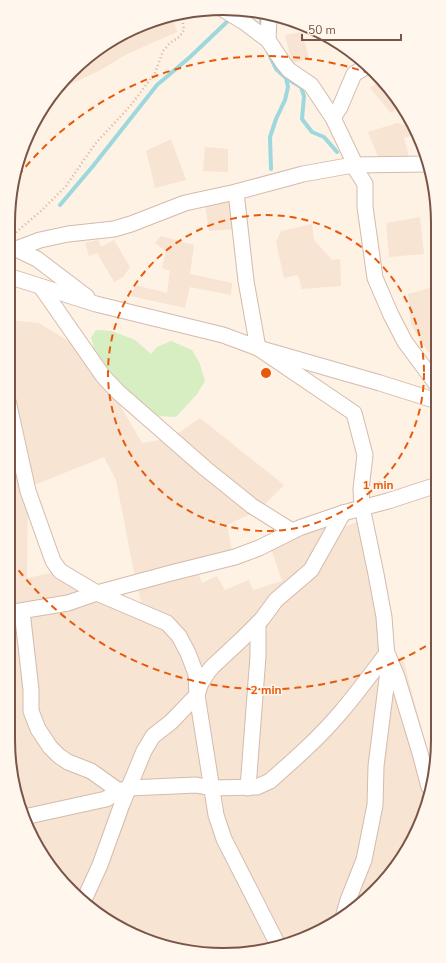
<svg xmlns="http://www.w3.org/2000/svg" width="446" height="963" font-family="'Nunito Sans',sans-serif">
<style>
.residential{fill:#f7e4d2;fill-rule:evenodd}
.green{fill:#d6eec1}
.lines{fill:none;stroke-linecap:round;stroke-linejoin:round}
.stream{stroke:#9cd8dd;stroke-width:4}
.street-casing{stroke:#d4bbac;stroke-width:17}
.path{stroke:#dcb09c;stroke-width:2.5;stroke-dasharray:1 3;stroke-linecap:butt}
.street{stroke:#fff;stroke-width:15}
.ring{fill:none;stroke:#e8590c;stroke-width:2;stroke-dasharray:7 5}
.rim{fill:none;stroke:#7a5547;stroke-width:2}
.centre{fill:#e8590c;stroke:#fff7ed;stroke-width:2}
.ring-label{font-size:12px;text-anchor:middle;font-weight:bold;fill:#e8590c;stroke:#fff7ed;stroke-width:3;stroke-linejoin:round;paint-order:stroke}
</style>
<rect width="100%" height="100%" fill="#fef2e4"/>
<!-- residential -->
<g class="residential">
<path d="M 173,18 L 177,32 L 125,55 L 99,71 L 69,85 L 67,78 L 71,71 L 141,24 Z"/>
<path d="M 302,32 L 309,59 L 292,63 L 285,35 Z"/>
<path d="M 381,80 L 393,92 L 401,105 L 391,113 L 370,88 Z"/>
<path d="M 397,123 L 408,126 L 411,136 L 404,138 L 409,157 L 378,157 L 368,132 Z"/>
<path d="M 171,139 L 186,180 L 155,188 L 146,151 Z"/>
<path d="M 205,147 L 228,149 L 228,172 L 203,171 Z"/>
<path d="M 230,202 L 234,229 L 209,231 L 205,205 Z"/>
<path d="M 420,217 L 424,254 L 389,257 L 386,223 Z"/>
<path d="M 312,224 L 314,240 L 332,260 L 340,259 L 341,286 L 302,289 L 298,275 L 284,278 L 276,242 L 281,231 Z"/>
<path d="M 161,236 L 194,245 L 190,274 L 232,283 L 231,295 L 190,287 L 185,308 L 131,296 L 135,285 L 167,293 L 170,271 L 162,268 L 166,251 L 155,243 Z"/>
<path d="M 98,240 L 101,247 L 114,240 L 130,267 L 123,277 L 114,282 L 97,253 L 89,256 L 85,243 Z"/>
<path d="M 436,286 L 437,353 L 428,352 L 411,325 L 408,294 Z"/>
<path d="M 8,320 L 39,323 L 70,342 L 103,376 L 142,443 L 171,438 L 200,418 L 284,485 L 259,510 L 227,525 L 233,556 L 196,566 L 202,583 L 217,576 L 225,590 L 249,580 L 253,590 L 282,581 L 268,539 L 327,518 L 334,531 L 357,522 L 377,612 L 388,646 L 404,662 L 432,769 L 422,822 L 375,892 L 318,933 L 251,953 L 181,951 L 104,919 L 53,871 L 19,809 L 8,740 ZM 104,457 L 116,480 L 136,582 L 144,613 L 60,571 L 27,578 L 28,491 L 27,488 Z"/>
</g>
<!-- green -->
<path class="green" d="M 96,330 L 112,331 L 135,340 L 151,354 L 157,347 L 171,341 L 192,350 L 200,364 L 205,381 L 197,394 L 176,417 L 156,416 L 103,376 L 106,366 L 95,351 L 91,338 Z"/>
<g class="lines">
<!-- stream -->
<g class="stream">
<path d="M 260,15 L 262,26"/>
<path d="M 268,52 L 276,69 L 286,78 L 288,87 L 285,100 L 276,119 L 270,137 L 271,169"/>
<path d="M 286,78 L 301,87 L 304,96 L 302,119 L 312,132 L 324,137 L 337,152"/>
<path d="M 60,205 L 93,166 L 157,85 L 190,57 L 231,18"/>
</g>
<defs>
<g id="street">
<path d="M 221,8 L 244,22 L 268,40 L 284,64 L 289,70 L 311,85 L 333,118 L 354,162 L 353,165 L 365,184 L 365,207 L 375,278 L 391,315 L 405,342 L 437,385"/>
<path d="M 268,40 L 269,17"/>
<path d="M 333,118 L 340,107 L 354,74 L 367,66"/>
<path d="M 236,192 L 246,281 L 258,348 L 354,413 L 365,455 L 361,489 L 362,507 L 376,574 L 384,617 L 388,671 L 376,766 L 375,805 L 364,860 L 348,900 L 344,914"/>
<path d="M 10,247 L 16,249 L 37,259 L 87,297"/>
<path d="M 16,249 L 40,240 L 68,234 L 114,229 L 131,224 L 185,203 L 236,192 L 303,174 L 353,165 L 428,164"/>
<path d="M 8,276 L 96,304 L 223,335 L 258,348 L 380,383 L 437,401"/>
<path d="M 41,287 L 103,376 L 118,392 L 206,469 L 252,506 L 292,531"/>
<path d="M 8,401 L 28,491 L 53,561 L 60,571 L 97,593 L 167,623 L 179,636 L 188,653 L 196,674 L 197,695 L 216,815 L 224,839 L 278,945"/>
<path d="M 22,611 L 31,690 L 31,711 L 38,729 L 50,747 L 59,756 L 68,762 L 91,771 L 119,791"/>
<path d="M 8,613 L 68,603 L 97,593 L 171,573 L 235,557 L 259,548 L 299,528 L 343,513 L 388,501 L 437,485"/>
<path d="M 248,788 L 258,656 L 258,623"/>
<path d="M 24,817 L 106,799 L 119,791 L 129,788 L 196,785 L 212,788 L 257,787 L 270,781 C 295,759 320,737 341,712 C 357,693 372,673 387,653 L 397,677 L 420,753 L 429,787"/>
<path d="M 84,900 L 100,865 L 122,804 L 144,751 L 153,736 L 171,722 L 197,695 L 201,683 L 208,672 L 212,667 L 241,640 L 262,619 L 276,600 L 311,570 L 343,513"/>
</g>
</defs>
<!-- street casing -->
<use href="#street" class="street-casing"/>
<!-- path -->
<path class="path" d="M 13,235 L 42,210 L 66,186 L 95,144 L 131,105 L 155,73 L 163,51 L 170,43 L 179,37 L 184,30 L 182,16"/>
<!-- street -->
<use href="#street" class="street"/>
</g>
<!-- distance rings -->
<g class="ring">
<circle cx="266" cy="373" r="158"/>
<path d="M436 640A317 317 0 0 1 10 559M18 176A317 317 0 0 1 377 76"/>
</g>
<!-- crop -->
<path d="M0 0H446V963H0ZM223 15H223A208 208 0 0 1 431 223V740A208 208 0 0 1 223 948H223A208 208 0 0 1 15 740V223A208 208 0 0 1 223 15Z" fill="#fff7ed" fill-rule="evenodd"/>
<path class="rim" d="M223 15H223A208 208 0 0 1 431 223V740A208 208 0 0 1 223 948H223A208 208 0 0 1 15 740V223A208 208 0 0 1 223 15Z"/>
<circle cx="266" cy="373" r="6" class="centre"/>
<g class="ring-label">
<text x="378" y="489">1 min</text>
<text x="266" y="694">2 min</text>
</g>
<!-- scale -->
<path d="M302 34v6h99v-6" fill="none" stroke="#7a5547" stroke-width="2"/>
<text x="308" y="34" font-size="12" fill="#7a5547" stroke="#fff7ed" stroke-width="3" paint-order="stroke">50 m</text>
</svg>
